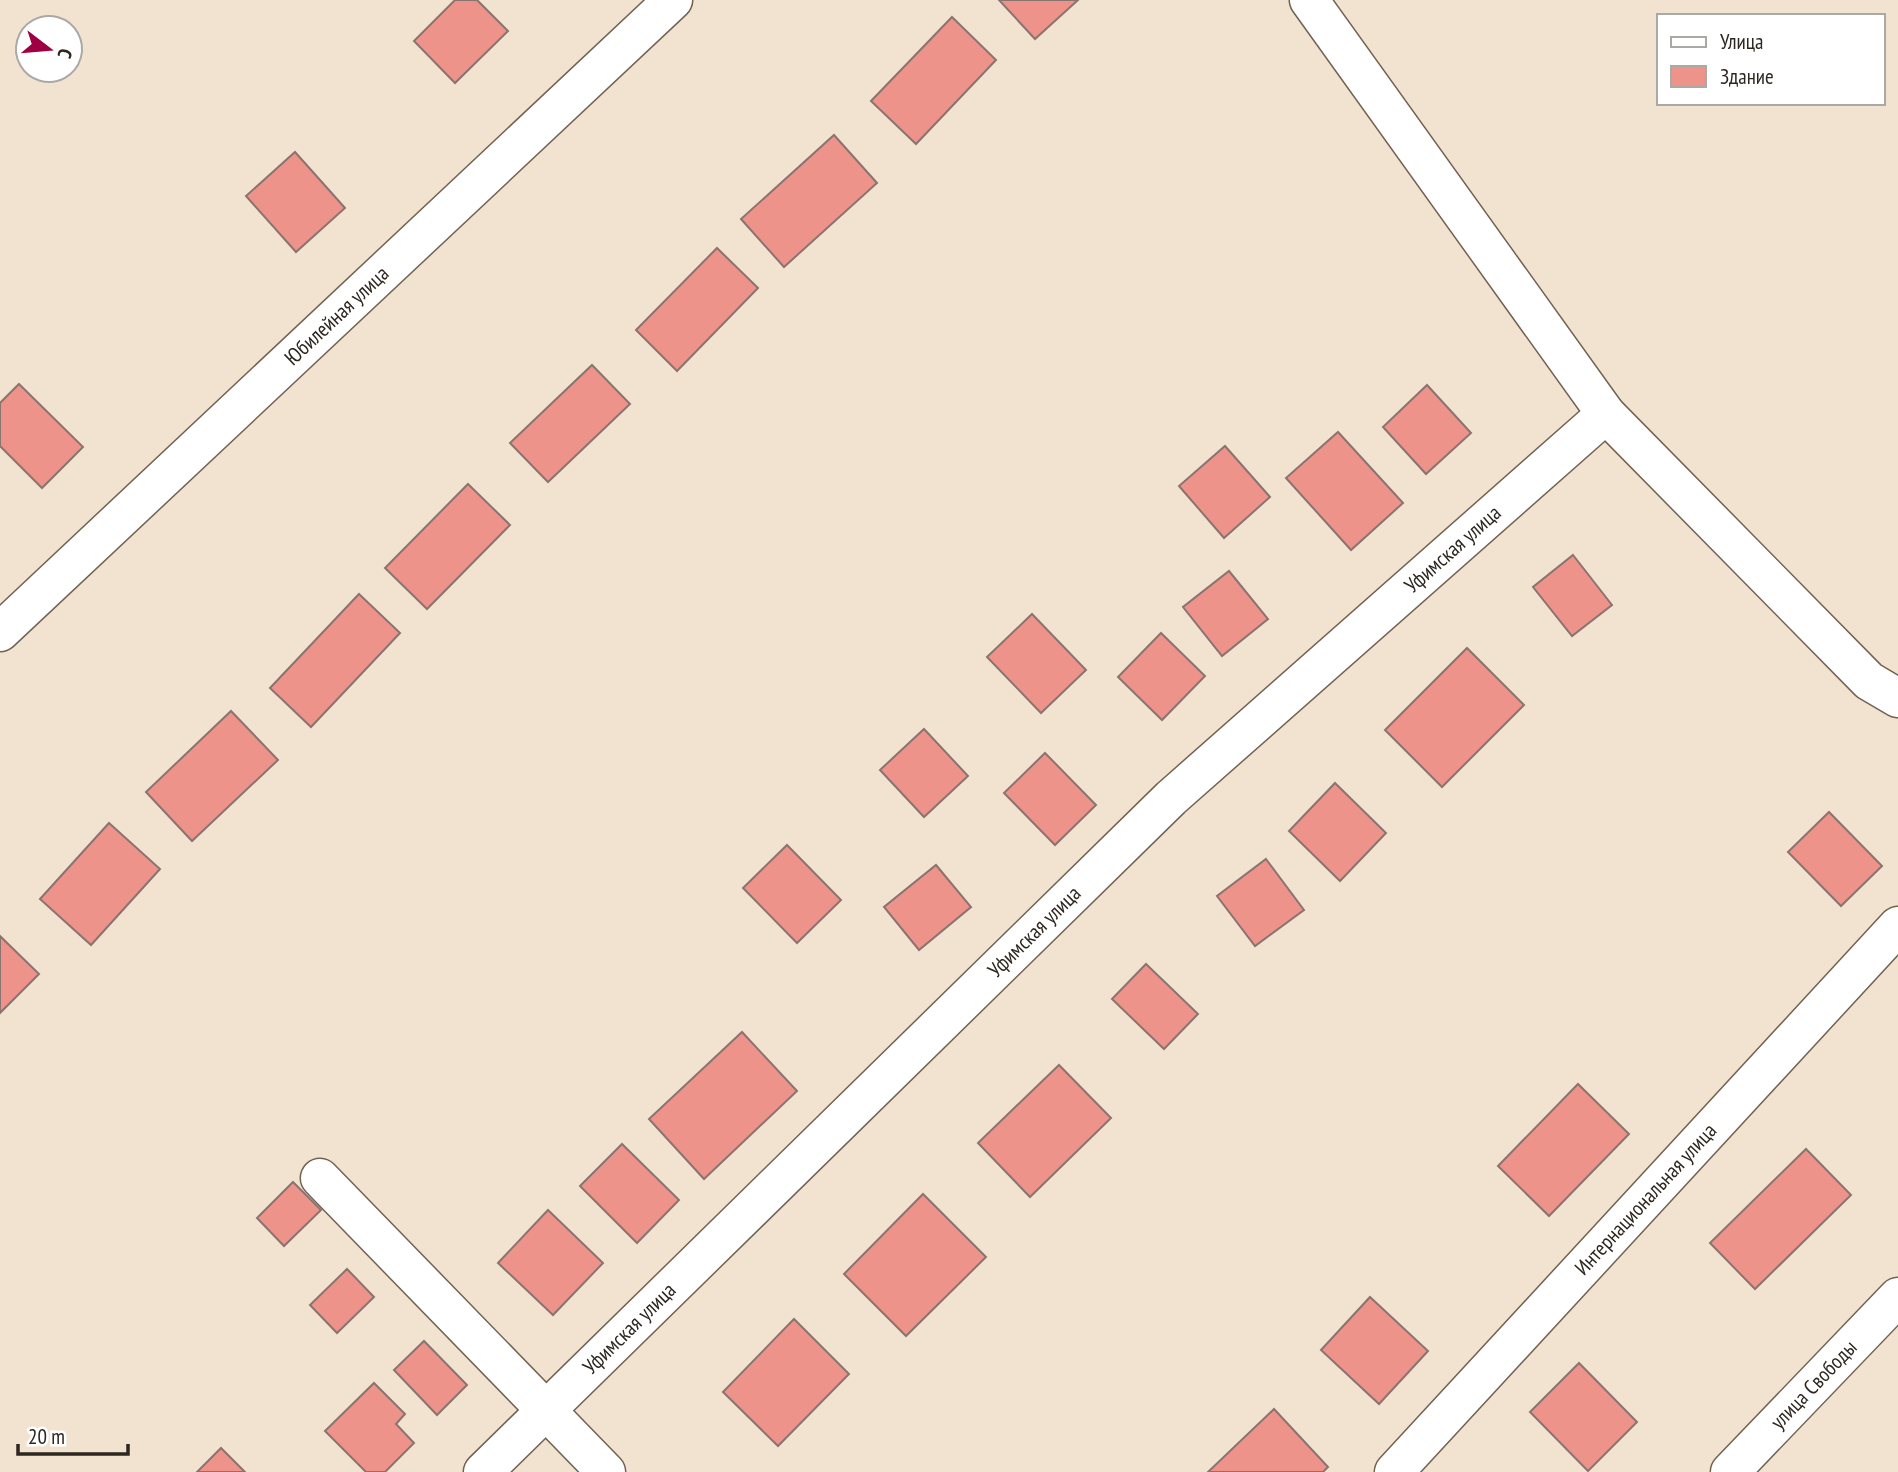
<svg xmlns="http://www.w3.org/2000/svg" width="1898" height="1472" font-family="'PT Sans Narrow',sans-serif">
<style>
.building{fill:#ee938a;stroke:#8b7370;stroke-width:2}
.lines{fill:none;stroke-linecap:round;stroke-linejoin:round}
.minor-casing{stroke:#716353;stroke-width:41}
.minor{stroke:#fff;stroke-width:38}
.labels{text-anchor:middle;stroke-width:6;stroke-linejoin:round;paint-order:stroke}
.street-label{font-size:21px;fill:#2d2720;stroke:#fff}
</style>
<rect width="100%" height="100%" fill="#f2e3d0"/>
<!-- building -->
<g class="building">
<path d="M 455,0 L 477,0 L 508,31 L 455,83 L 414,41 Z"/>
<path d="M 999,0 L 1078,0 L 1035,39 Z"/>
<path d="M 952,17 L 996,60 L 916,144 L 871,101 Z"/>
<path d="M 834,135 L 877,183 L 784,267 L 741,219 Z"/>
<path d="M 295,152 L 345,208 L 296,252 L 246,196 Z"/>
<path d="M 717,248 L 758,288 L 677,371 L 636,330 Z"/>
<path d="M 592,365 L 630,404 L 548,482 L 510,443 Z"/>
<path d="M 19,384 L 83,447 L 42,488 L 0,446 L 0,403 Z"/>
<path d="M 1427,385 L 1471,433 L 1426,474 L 1383,427 Z"/>
<path d="M 1338,432 L 1403,503 L 1351,550 L 1286,478 Z"/>
<path d="M 1225,446 L 1270,497 L 1224,538 L 1179,486 Z"/>
<path d="M 468,484 L 510,525 L 427,609 L 385,568 Z"/>
<path d="M 1573,555 L 1612,605 L 1572,636 L 1533,587 Z"/>
<path d="M 1229,571 L 1268,619 L 1222,656 L 1183,607 Z"/>
<path d="M 359,594 L 400,633 L 311,727 L 270,688 Z"/>
<path d="M 1032,614 L 1086,670 L 1041,713 L 987,657 Z"/>
<path d="M 1161,633 L 1205,676 L 1162,720 L 1118,677 Z"/>
<path d="M 1467,648 L 1524,705 L 1442,787 L 1385,730 Z"/>
<path d="M 231,711 L 278,760 L 192,841 L 146,792 Z"/>
<path d="M 924,729 L 968,776 L 924,817 L 880,770 Z"/>
<path d="M 1045,753 L 1096,805 L 1055,845 L 1004,793 Z"/>
<path d="M 1335,783 L 1386,833 L 1340,881 L 1289,831 Z"/>
<path d="M 1829,812 L 1882,866 L 1841,906 L 1788,852 Z"/>
<path d="M 109,823 L 160,869 L 91,945 L 40,899 Z"/>
<path d="M 787,845 L 841,900 L 797,943 L 743,888 Z"/>
<path d="M 1266,859 L 1304,910 L 1255,946 L 1217,896 Z"/>
<path d="M 936,865 L 971,907 L 919,950 L 884,907 Z"/>
<path d="M 0,936 L 39,974 L 0,1013 Z"/>
<path d="M 1146,964 L 1198,1014 L 1164,1049 L 1112,999 Z"/>
<path d="M 742,1032 L 797,1091 L 704,1179 L 649,1119 Z"/>
<path d="M 1059,1065 L 1111,1118 L 1030,1197 L 978,1143 Z"/>
<path d="M 1578,1084 L 1629,1134 L 1549,1216 L 1498,1166 Z"/>
<path d="M 622,1144 L 679,1200 L 637,1243 L 580,1186 Z"/>
<path d="M 1806,1149 L 1851,1195 L 1755,1289 L 1710,1243 Z"/>
<path d="M 293,1182 L 321,1210 L 284,1246 L 257,1218 Z"/>
<path d="M 923,1194 L 986,1257 L 906,1336 L 844,1274 Z"/>
<path d="M 548,1210 L 603,1263 L 553,1315 L 498,1263 Z"/>
<path d="M 347,1269 L 374,1297 L 337,1333 L 310,1305 Z"/>
<path d="M 1370,1297 L 1428,1351 L 1379,1404 L 1321,1350 Z"/>
<path d="M 794,1319 L 849,1374 L 778,1446 L 723,1392 Z"/>
<path d="M 424,1341 L 467,1385 L 437,1415 L 394,1370 Z"/>
<path d="M 1579,1363 L 1637,1422 L 1588,1471 L 1530,1412 Z"/>
<path d="M 374,1383 L 405,1414 L 396,1424 L 414,1443 L 385,1472 L 366,1472 L 325,1431 Z"/>
<path d="M 1274,1409 L 1328,1467 L 1323,1472 L 1208,1472 Z"/>
<path d="M 221,1448 L 245,1472 L 197,1472 Z"/>
</g>
<g class="lines">
<defs>
<g id="minor">
<path d="M 1309,0 L 1606,414 L 1869,681 L 1898,698"/>
<path id="s1" d="M 0,632 L 673,0"/>
<path d="M 320,1178 L 606,1472"/>
<path id="s2" d="M 483,1472 L 1171,798 L 1606,414"/>
<path id="s3" d="M 1394,1472 L 1898,926"/>
<path id="s4" d="M 1730,1472 L 1898,1297"/>
</g>
</defs>
<!-- minor casing -->
<use href="#minor" class="minor-casing"/>
<!-- minor -->
<use href="#minor" class="minor"/>
</g>
<g class="labels">
<!-- street labels -->
<g class="street-label">
<text dy="7" stroke="none"><textPath href="#s1" startOffset="462">Юбилейная улица</textPath></text>
<text dy="7" stroke="none"><textPath href="#s2" startOffset="1339">Уфимская улица</textPath></text>
<text dy="7" stroke="none"><textPath href="#s2" startOffset="772">Уфимская улица</textPath></text>
<text dy="7" stroke="none"><textPath href="#s3" startOffset="371">Интернациональная улица</textPath></text>
<text dy="7" stroke="none"><textPath href="#s2" startOffset="205">Уфимская улица</textPath></text>
<text dy="7" stroke="none"><textPath href="#s4" startOffset="121">улица Свободы</textPath></text>
</g>
</g>
<!-- legend -->
<rect x="1657" y="14" width="228" height="91" fill="#ffffff" stroke="#aba9a6" stroke-width="2"/>
<rect x="1671" y="37" width="35" height="10" fill="#ffffff" stroke="#aba9a6" stroke-width="2"/>
<text x="1720" y="49" font-size="21" fill="#2d2720">Улица</text>
<rect x="1671" y="66" width="35" height="21" fill="#ee938a" stroke="#aba9a6" stroke-width="2"/>
<text x="1720" y="84" font-size="21" fill="#2d2720">Здание</text>
<!-- north arrow -->
<g transform="translate(49 49) rotate(106)"><circle r="33" fill="#ffffff" stroke="#aba9a6" stroke-width="2"/>
<path d="M0-5L12 26L0 18L-12 26Z" fill="#9f0042"/>
<text y="-10" font-size="19" font-weight="bold" text-anchor="middle" fill="#2d2720">С</text>
</g>
<!-- scale -->
<path d="M18 1444v10h110v-10" fill="none" stroke="#2d2720" stroke-width="3.5"/>
<text x="28" y="1444" font-size="21" fill="#2d2720" stroke="#ffffff" stroke-width="5" paint-order="stroke">20 m</text>
</svg>
